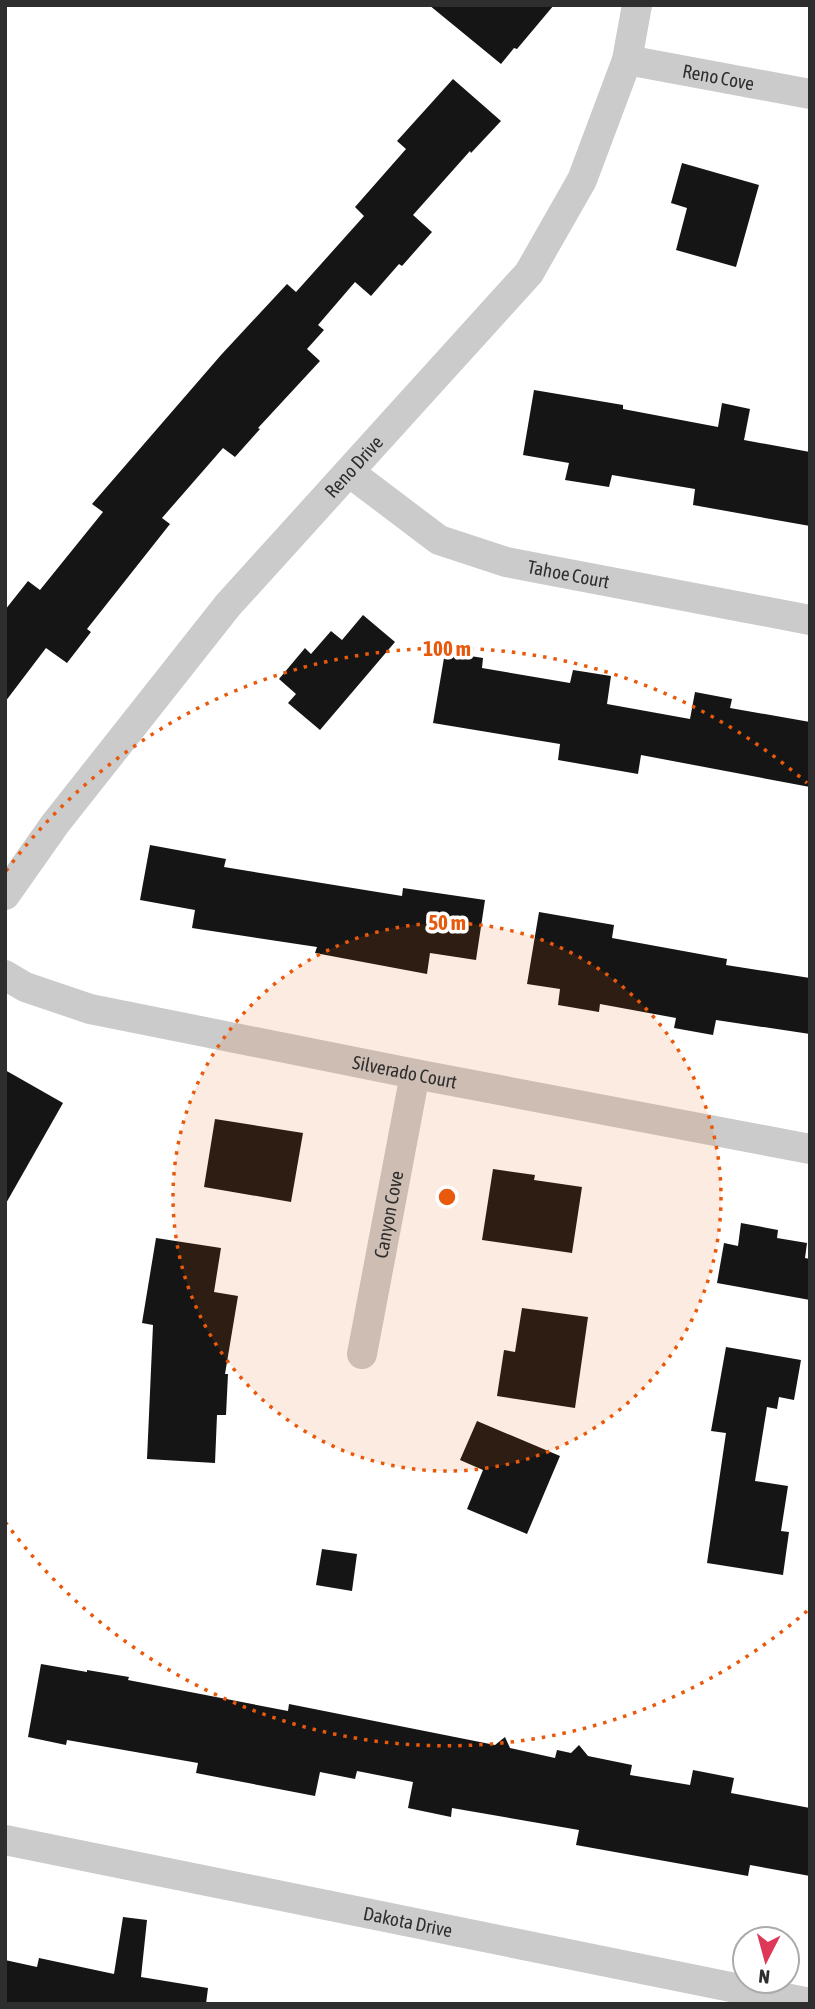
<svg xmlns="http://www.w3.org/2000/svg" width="815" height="2009" font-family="'Asap Condensed',sans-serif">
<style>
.building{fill:#151515}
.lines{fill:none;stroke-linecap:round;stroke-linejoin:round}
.minor{stroke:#cbcbcb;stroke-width:30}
.ring{fill:none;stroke:#e8590c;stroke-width:3.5;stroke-dasharray:3.5 7}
.labels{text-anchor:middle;stroke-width:7;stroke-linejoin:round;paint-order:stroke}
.street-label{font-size:19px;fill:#2e2e2e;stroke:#fff}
.centre{fill:#e8590c;stroke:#fff;stroke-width:3.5}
.ring-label{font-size:21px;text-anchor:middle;font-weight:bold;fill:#e8590c;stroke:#fff;stroke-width:7;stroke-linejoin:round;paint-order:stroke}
</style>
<rect width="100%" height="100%" fill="#fff"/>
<!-- building -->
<g class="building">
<path d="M 429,5 L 554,5 L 517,49 L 514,48 L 501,64 Z"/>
<path d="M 453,79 L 501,121 L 471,153 L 470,151 L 413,215 L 432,232 L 402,266 L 399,264 L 371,296 L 355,282 L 318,325 L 324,330 L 307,349 L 320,361 L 258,428 L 260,429 L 235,457 L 223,448 L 162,518 L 170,524 L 87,629 L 91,632 L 67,663 L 46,648 L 5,702 L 5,610 L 28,581 L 40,590 L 103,512 L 92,504 L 221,355 L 287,284 L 296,292 L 364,216 L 355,207 L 406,149 L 397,141 Z"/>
<path d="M 682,163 L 759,185 L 736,267 L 676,250 L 687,208 L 671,203 Z"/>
<path d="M 534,390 L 623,405 L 623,409 L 718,427 L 722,403 L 750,409 L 744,440 L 810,452 L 810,526 L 693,505 L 695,489 L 612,475 L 609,487 L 565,480 L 569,463 L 523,455 Z"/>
<path d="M 363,615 L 395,642 L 320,730 L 288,703 L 296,694 L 279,679 L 305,648 L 311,654 L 331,631 L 342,640 Z"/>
<path d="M 445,652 L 483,658 L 482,668 L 570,683 L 573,670 L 611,676 L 607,704 L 690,719 L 695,692 L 732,699 L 730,708 L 810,722 L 810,787 L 641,755 L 638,774 L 558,760 L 560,744 L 433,723 Z"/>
<path d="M 150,845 L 226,859 L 224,867 L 402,896 L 403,888 L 485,900 L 476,960 L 430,953 L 427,974 L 315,953 L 317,947 L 192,928 L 195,910 L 140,900 Z"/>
<path d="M 539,912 L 614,925 L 612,938 L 727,959 L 726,965 L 810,978 L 810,1034 L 716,1020 L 713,1035 L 674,1028 L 676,1018 L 600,1004 L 599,1012 L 558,1005 L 560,989 L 527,984 Z"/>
<path d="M 5,1070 L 63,1103 L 5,1205 Z"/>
<path d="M 215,1119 L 303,1133 L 291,1202 L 204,1187 Z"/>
<path d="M 493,1169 L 535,1175 L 534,1180 L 582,1187 L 572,1253 L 482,1240 Z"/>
<path d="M 741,1223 L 778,1230 L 777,1238 L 807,1243 L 805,1258 L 810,1259 L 810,1300 L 717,1283 L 724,1243 L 738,1246 Z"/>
<path d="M 156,1238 L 221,1248 L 214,1292 L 238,1296 L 225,1374 L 228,1374 L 226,1415 L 217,1415 L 215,1463 L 147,1459 L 153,1325 L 142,1323 Z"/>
<path d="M 522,1308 L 588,1317 L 575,1408 L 497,1396 L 504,1350 L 515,1352 Z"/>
<path d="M 726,1347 L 801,1360 L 794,1400 L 779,1397 L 777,1409 L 767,1407 L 755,1481 L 788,1486 L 781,1531 L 789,1532 L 783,1575 L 707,1563 L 726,1433 L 711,1431 Z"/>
<path d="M 477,1421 L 560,1456 L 527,1534 L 467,1509 L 483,1470 L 460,1460 Z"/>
<path d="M 322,1549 L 357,1554 L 352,1591 L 316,1585 Z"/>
<path d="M 41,1664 L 87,1672 L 87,1670 L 129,1677 L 128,1680 L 288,1711 L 289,1704 L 495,1745 L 505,1737 L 510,1748 L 555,1758 L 557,1750 L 571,1753 L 579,1745 L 588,1756 L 632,1765 L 630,1775 L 690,1785 L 693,1770 L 734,1778 L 731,1793 L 810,1808 L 810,1876 L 750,1865 L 748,1876 L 576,1845 L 579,1830 L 452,1808 L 451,1817 L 408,1808 L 413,1782 L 357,1771 L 355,1779 L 320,1772 L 315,1796 L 196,1773 L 198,1763 L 67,1740 L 66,1745 L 28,1737 Z"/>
<path d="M 123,1917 L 147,1920 L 141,1977 L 208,1988 L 206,2004 L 5,2004 L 5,1960 L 37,1967 L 39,1958 L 114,1974 Z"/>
</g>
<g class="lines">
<!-- minor -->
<g class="minor">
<path id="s1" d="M 627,60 L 810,94"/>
<path id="s2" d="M 349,472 L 439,540 L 506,562 L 810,620"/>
<path id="s3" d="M 5,895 L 55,824 L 228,605 L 529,273 L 582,180 L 627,60 L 637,5"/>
<path id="s4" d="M 5,975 L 25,987 L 90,1009 L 415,1074 L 810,1149"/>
<path id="s5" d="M 362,1354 L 415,1074"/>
<path id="s6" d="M 5,1840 L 810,2003"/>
</g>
</g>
<!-- distance rings -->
<circle cx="447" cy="1197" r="274" fill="#e8590c" fill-opacity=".12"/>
<g class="ring">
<circle cx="447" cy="1197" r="274"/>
<path d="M807 1611A548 548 0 0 1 6 1523M6 871A548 548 0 0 1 807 783"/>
</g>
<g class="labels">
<!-- street labels -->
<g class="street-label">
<text dy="7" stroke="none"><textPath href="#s1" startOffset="93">Reno Cove</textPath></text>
<text dy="7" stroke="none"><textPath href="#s3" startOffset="553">Reno Drive</textPath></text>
<text dy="7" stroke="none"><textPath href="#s2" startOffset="247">Tahoe Court</textPath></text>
<text dy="7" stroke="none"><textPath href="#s4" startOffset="413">Silverado Court</textPath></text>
<text dy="7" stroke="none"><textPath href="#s5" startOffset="142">Canyon Cove</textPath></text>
<text dy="7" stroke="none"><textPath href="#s6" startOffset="411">Dakota Drive</textPath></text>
</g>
</g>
<circle cx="447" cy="1197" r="10" class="centre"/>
<g class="ring-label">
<text x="447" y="656">100 m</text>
<text x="447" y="930">50 m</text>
</g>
<!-- border -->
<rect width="815" height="2009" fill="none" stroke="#2e2e2e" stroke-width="14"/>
<!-- north arrow -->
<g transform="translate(766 1960) rotate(186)"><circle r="33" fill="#ffffff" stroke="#ababab" stroke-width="2"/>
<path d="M0-5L12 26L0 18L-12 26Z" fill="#dd3858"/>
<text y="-10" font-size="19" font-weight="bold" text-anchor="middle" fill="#2e2e2e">N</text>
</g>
</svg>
